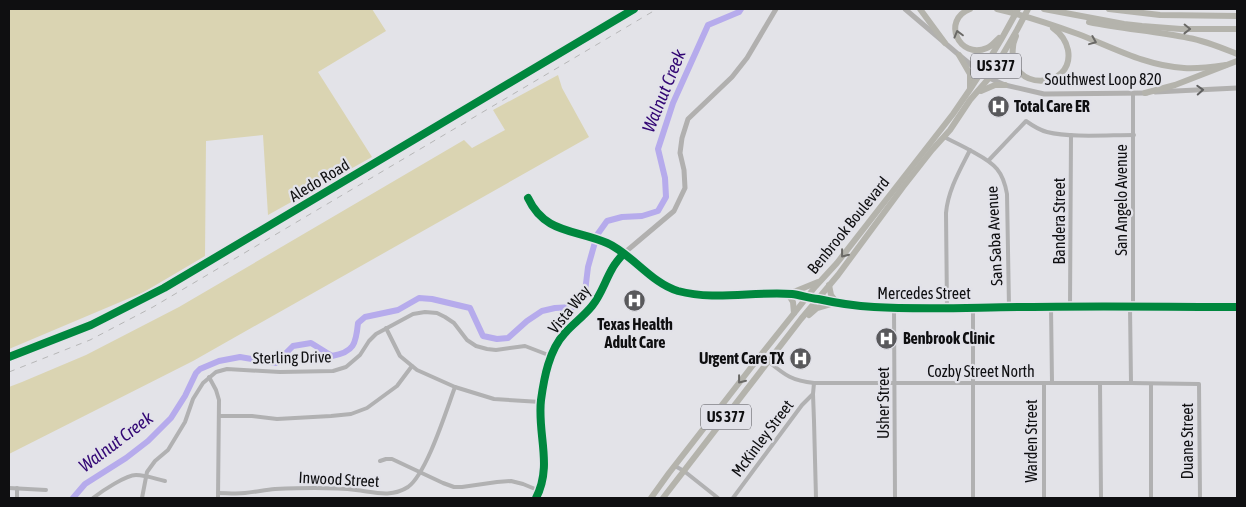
<svg xmlns="http://www.w3.org/2000/svg" width="1246" height="507" font-family="'Asap Condensed',sans-serif">
<style>
.green{fill:#dad4b2}
.lines{fill:none;stroke-linecap:round;stroke-linejoin:round}
.river{stroke:#b6abec;stroke-width:6}
.street{stroke:#b1b1b2;stroke-width:4}
.secondary{stroke:#b1b0af;stroke-width:5}
.highway{stroke:#b4b3ac;stroke-width:6}
.rail{stroke:#b7b7b8;stroke-width:1;stroke-dasharray:6 6;stroke-linecap:butt}
.cycleway-casing{stroke:#e2e2e9;stroke-width:11}
.cycleway{stroke:#00873e;stroke-width:8}
.oneway{stroke:#6a6966}
.oneway2{stroke:#606060}
.labels{text-anchor:middle;stroke-width:4.5;stroke-linejoin:round;paint-order:stroke}
.shield{fill:#e2e2e9;stroke:#4e4e52;stroke-width:1}
.shield-label{font-size:15px;font-weight:bold;fill:#0f0f11}
.street-label{font-size:16px;fill:#0f0f11;stroke:#e2e2e9}
.poi-label{font-size:16px;font-weight:bold;fill:#0f0f11;stroke:#e2e2e9;text-anchor:start}
.water-label{font-size:18px;font-style:italic;fill:#320674;stroke:#e2e2e9}
</style>
<rect width="100%" height="100%" fill="#e3e3e8"/>
<!-- green -->
<g class="green">
<path d="M 9,9 L 372,9 L 386,31 L 318,72 L 372,157 L 268,215 L 263,135 L 206,141 L 205,256 L 144,292 L 9,349 Z"/>
<path d="M 558,75 L 562,88 L 589,137 L 193,361 L 9,454 L 9,387 L 22,382 L 86,355 L 179,307 L 464,140 L 472,148 L 505,130 L 493,110 Z"/>
</g>
<g class="lines">
<!-- river -->
<path class="river" d="M 73,498 L 85,484 L 126,458 L 148,441 L 171,418 L 185,396 L 196,373 L 200,369 L 219,361 L 240,357 L 276,363 L 293,346 L 311,343 L 332,356 C 354,352 356,344 358,323 L 365,317 L 398,310 L 419,298 L 432,299 L 470,308 L 483,336 L 497,339 L 508,338 L 527,321 L 542,311 L 555,308 L 573,307 L 582,300 L 585,292 L 588,267 L 597,235 L 607,221 L 622,217 L 642,216 L 658,211 L 666,197 L 665,178 L 658,149 L 673,103 L 708,25 L 739,12 L 741,9"/>
<!-- street -->
<g class="street">
<path d="M 1133,93 L 1133,307"/>
<path d="M 944,137 C 954,142 965,147 975,153 C 995,164 1003,171 1007,194 L 1009,307"/>
<path d="M 989,160 L 1026,121 C 1033,126 1039,130 1047,132 C 1071,138 1108,135 1134,135"/>
<path d="M 528,198 C 546,234 575,228 607,243 C 613,245 618,250 623,254"/>
<path d="M 1051,307 L 1052,383"/>
<path d="M 1070,307 L 1071,135"/>
<path d="M 1130,307 L 1131,383"/>
<path d="M 894,308 L 895,498"/>
<path d="M 947,308 L 946,213 C 948,190 960,170 970,150"/>
<path d="M 386,328 L 400,356 L 417,370 L 455,387 L 494,399 L 541,402"/>
<path d="M 769,362 C 785,375 792,381 814,383 L 1131,383 L 1199,384 L 1200,498"/>
<path d="M 209,377 L 216,390 L 219,400 L 218,498"/>
<path d="M 814,383 L 813,394 L 814,421 L 816,498"/>
<path d="M 1100,383 L 1101,498"/>
<path d="M 1151,384 L 1151,498"/>
<path d="M 219,416 L 252,416 L 277,419 L 331,416 L 351,414 L 367,408 L 397,386 L 412,366"/>
<path d="M 380,461 L 386,459 L 392,459 L 443,483 L 454,487 L 462,487 L 497,482 L 511,481 L 523,484 L 540,491"/>
<path d="M 675,466 L 684,471 L 718,498"/>
<path d="M 9,488 L 46,490"/>
<path d="M 218,493 C 227,493 236,494 245,493 C 255,492 265,490 275,489 C 300,488 331,487 356,490 C 374,492 391,498 408,487 C 427,473 446,411 455,387"/>
<path d="M 17,498 L 17,488"/>
<path d="M 93,498 C 102,491 126,475 136,475 C 146,475 156,479 165,481"/>
<path d="M 142,498 L 147,472 L 155,461 L 168,450 L 185,422 L 193,399 L 203,383 L 216,372 L 227,369 L 280,372 L 333,371 L 346,367 L 360,355 L 369,341 L 376,334 L 413,314 L 425,312 L 437,313 L 445,317 L 454,323 L 467,340 L 476,346 L 487,349 L 496,350 L 525,346 L 551,356"/>
<path d="M 733,498 L 802,405 L 813,394"/>
<path d="M 973,498 L 973,307"/>
<path d="M 1044,498 L 1044,383"/>
</g>
<!-- secondary -->
<g class="secondary">
<path d="M 905,9 L 959,55 L 981,73 L 989,78 L 1005,85 L 1044,94 L 1147,93"/>
<path d="M 1155,92 L 1237,88"/>
<path d="M 623,254 L 665,285 L 678,291 L 692,294 L 714,296 L 765,293 L 781,294 L 794,295 L 855,306 L 894,308 L 1070,307 L 1237,307"/>
<path d="M 9,357 L 91,325 L 164,288 L 634,9"/>
<path d="M 536,498 L 540,491 L 544,472 L 545,455 L 541,402 L 546,372 L 551,356 L 563,335 L 591,307 L 602,290 L 613,267 L 623,254 L 674,211 L 685,188 L 684,170 L 680,153 L 682,138 L 688,119 L 732,77 L 747,58 L 776,9"/>
</g>
<!-- highway -->
<g class="highway">
<path d="M 920,9 L 945,43"/>
<path d="M 970,9 C 941,20 959,60 987,48 C 992,46 995,42 999,38"/>
<path d="M 997,9 C 1023,15 1053,25 1078,34 C 1112,47 1146,66 1184,68 C 1197,69 1212,67 1226,65"/>
<path d="M 1044,9 L 1124,24 L 1142,26 L 1181,29 L 1237,29"/>
<path d="M 1109,9 L 1160,15 L 1237,16"/>
<path d="M 1089,22 C 1122,29 1156,31 1189,38 C 1206,41 1222,48 1237,54"/>
<path d="M 1016,36 C 1015,39 1013,43 1013,47 C 1007,93 1075,90 1068,50 C 1066,40 1060,33 1053,28"/>
<path d="M 959,55 L 970,74 L 970,88"/>
<path d="M 981,91 L 995,85 L 1005,85"/>
<path d="M 1145,93 L 1175,85 L 1237,61"/>
<path d="M 829,285 L 831,295 L 837,303"/>
<path d="M 786,294 L 796,291 L 818,282"/>
<path d="M 788,294 L 793,302 L 794,313"/>
<path d="M 809,315 L 817,308 L 834,303"/>
<path d="M 651,498 L 669,473 L 760,356 L 815,287 L 837,263 L 953,114 C 978,79 998,47 1018,9"/>
<path d="M 663,498 L 801,319 L 838,275 L 903,187 L 932,150 L 950,130 L 970,100 L 989,78 L 1017,30 L 1028,9"/>
</g>
<!-- rail -->
<path class="rail" d="M 9,372 L 90,340 L 153,307 L 657,9"/>
<defs>
<g id="cycleway">
<path d="M 528,198 C 545,234 575,229 607,243 C 632,254 651,283 678,291 C 715,301 754,291 792,294 C 800,295 809,298 818,299 C 836,303 855,306 874,307 C 927,310 980,307 1033,307 C 1101,306 1169,307 1237,307"/>
<path d="M 9,357 L 91,325 L 164,288 L 634,9"/>
<path d="M 536,498 C 553,465 537,434 541,400 C 544,378 549,350 565,333 C 573,324 584,316 592,306 C 601,295 605,281 612,269 C 615,263 619,259 623,254"/>
</g>
</defs>
<!-- cycleway casing -->
<use href="#cycleway" class="cycleway-casing"/>
<!-- cycleway -->
<use href="#cycleway" class="cycleway"/>
</g>
<!-- one-way arrows -->
<defs><path id="oneway-chevron" d="M-2-3.5L2.5 0L-2 3.5" fill="none" stroke-width="1.6" stroke-linecap="round" stroke-linejoin="round" transform="scale(1.25)"/></defs>
<g class="oneway">
<use href="#oneway-chevron" transform="translate(1187 29) rotate(1)"/>
<use href="#oneway-chevron" transform="translate(958 34) rotate(-105)"/>
<use href="#oneway-chevron" transform="translate(1093 41) rotate(22)"/>
<use href="#oneway-chevron" transform="translate(844 254) rotate(128)"/>
<use href="#oneway-chevron" transform="translate(741 380) rotate(128)"/>
</g>
<use class="oneway2" href="#oneway-chevron" transform="translate(1200 90) rotate(-3)"/>
<!-- icons -->
<defs>
<symbol id="hospital-disc" viewBox="-11 -11 22 22"><circle r="9.5" fill="#59595c" stroke="#e2e2e9"/><path d="M-5-5h3v3.5h4V-5h3V5h-3V1.5h-4V5h-3Z" fill="#fff"/></symbol>
</defs>
<g fill-rule="evenodd">
<use href="#hospital-disc" x="986" y="94" width="25" height="25"/>
<use href="#hospital-disc" x="622" y="288" width="25" height="25"/>
<use href="#hospital-disc" x="874" y="326" width="25" height="25"/>
<use href="#hospital-disc" x="788" y="346" width="25" height="25"/>
</g>
<g class="labels">
<!-- shield labels -->
<g class="shield">
<rect x="971" y="53.5" width="50" height="25" rx="4"/>
<rect x="701" y="404.5" width="50" height="25" rx="4"/>
</g>
<g class="shield-label">
<text x="996" y="71">US 377</text>
<text x="726" y="422">US 377</text>
</g>
<!-- street labels -->
<g class="street-label">
<text x="1103" y="85">Southwest Loop 820</text>
<text transform="translate(319 180) rotate(-31)" y="6">Aledo Road</text>
<text transform="translate(1121 200) rotate(-90)" y="6">San Angelo Avenue</text>
<text transform="translate(1059 221) rotate(-90)" y="6">Bandera Street</text>
<text transform="translate(848 225) rotate(-51)" y="6">Benbrook Boulevard</text>
<text transform="translate(994 236) rotate(-93)" y="6">San Saba Avenue</text>
<text x="924" y="299">Mercedes Street</text>
<text transform="translate(569 309) rotate(-51)" y="6">Vista Way</text>
<text transform="translate(292 357) rotate(-1)" y="6">Sterling Drive</text>
<text x="981" y="377">Cozby Street North</text>
<text transform="translate(883 403) rotate(-90)" y="6">Usher Street</text>
<text transform="translate(762 438) rotate(-53)" y="6">McKinley Street</text>
<text transform="translate(1031 441) rotate(-90)" y="6">Warden Street</text>
<text transform="translate(1187 441) rotate(-90)" y="6">Duane Street</text>
<text transform="translate(339 479) rotate(3)" y="6">Inwood Street</text>
</g>
<!-- poi labels -->
<g class="poi-label">
<text x="1014" y="112">Total Care ER</text>
<text x="635" y="330" text-anchor="middle">Texas Health<tspan x="635" dy="18">Adult Care</tspan></text>
<text x="903" y="344">Benbrook Clinic</text>
<text x="784" y="364" text-anchor="end">Urgent Care TX</text>
</g>
<!-- water labels -->
<g class="water-label">
<text transform="translate(664 91) rotate(-68)" y="6">Walnut Creek</text>
<text transform="translate(116 442) rotate(-37)" y="6">Walnut Creek</text>
</g>
</g>
<!-- border -->
<rect width="1246" height="507" fill="none" stroke="#0f0f11" stroke-width="20"/>
</svg>
